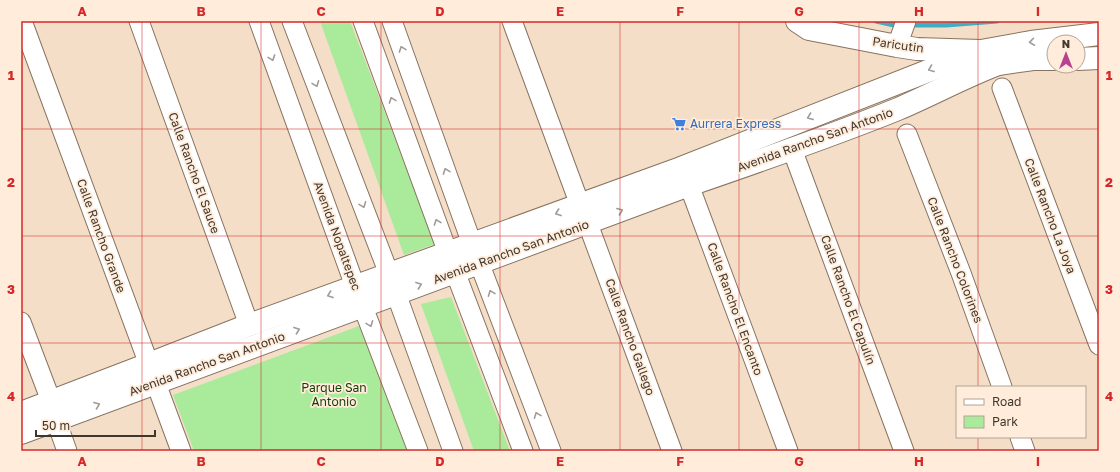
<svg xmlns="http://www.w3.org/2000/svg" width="1120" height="472" font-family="'Golos Text',sans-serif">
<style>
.green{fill:#a9ea9b}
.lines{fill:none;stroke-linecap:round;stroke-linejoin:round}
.stream{stroke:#3eaec3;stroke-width:5}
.minor-casing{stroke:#88735f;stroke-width:21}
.tertiary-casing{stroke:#88735f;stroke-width:24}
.secondary-casing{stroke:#88735f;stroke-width:24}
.minor{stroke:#fff;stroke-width:19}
.tertiary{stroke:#fff;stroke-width:22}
.secondary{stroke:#fff;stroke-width:22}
.oneway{stroke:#9f9a96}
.grid{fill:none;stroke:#d62828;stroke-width:1;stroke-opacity:0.55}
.labels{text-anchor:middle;stroke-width:3.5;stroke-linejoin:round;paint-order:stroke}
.street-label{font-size:12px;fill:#3f362d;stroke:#ffecda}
.shop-label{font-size:12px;fill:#366cbe;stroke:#ffecda;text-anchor:start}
.park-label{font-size:12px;fill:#123d06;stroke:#ffecda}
.neatline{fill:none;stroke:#d62828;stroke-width:1.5}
.grid-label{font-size:13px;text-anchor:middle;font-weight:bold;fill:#d62828}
</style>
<rect width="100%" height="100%" fill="#f5dec8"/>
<!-- green -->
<g class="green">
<path d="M 320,21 L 350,21 L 435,244 L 404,255 Z"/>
<path d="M 451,297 L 510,451 L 474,451 L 421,304 Z"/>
<path d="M 367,323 L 414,451 L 194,451 L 173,395 Z"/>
</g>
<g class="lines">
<!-- stream -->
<g class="stream">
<path d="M 876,21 L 894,25 L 900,25"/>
<path d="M 908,25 L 946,25 L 997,21"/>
</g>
<defs>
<g id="minor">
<path d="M 22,21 L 181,451"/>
<path d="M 139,21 L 249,325"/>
<path d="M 259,21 L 355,286 L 418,451"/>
<path d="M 292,21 L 389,274 L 453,451"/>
<path d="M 363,21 L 448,253 L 523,451"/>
<path d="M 392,21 L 472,244 L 551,451"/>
<path d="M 512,21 L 580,205"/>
<path d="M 897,46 L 906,21"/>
<path d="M 1002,88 L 1099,345"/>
<path d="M 907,134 L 961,273 L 1002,387"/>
<path d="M 792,149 L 904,451"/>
<path d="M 683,172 L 689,185 L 788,451"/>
<path d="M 588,224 L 672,451"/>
<path d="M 21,322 L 51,401"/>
<path d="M 56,420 L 67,451"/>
<path d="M 1020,437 L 1025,451"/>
</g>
<g id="tertiary">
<path d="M 21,413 L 149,364 L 249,325 L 681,168 L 956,60 L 980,52"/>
<path d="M 21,433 L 689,185 C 759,161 829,137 898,109 C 931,95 964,77 998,64"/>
</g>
<g id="secondary">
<path d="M 797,21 L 809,29 L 897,46 L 917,49 L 981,51 L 1031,42 L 1099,34"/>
<path d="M 981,51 L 998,64 L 1033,59 L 1054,59"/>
<path d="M 1078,59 L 1099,58"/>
</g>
</defs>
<!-- minor casing -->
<use href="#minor" class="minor-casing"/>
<!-- tertiary casing -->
<use href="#tertiary" class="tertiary-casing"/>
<!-- secondary casing -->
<use href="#secondary" class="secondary-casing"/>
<!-- minor -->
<use href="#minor" class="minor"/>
<!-- tertiary -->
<use href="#tertiary" class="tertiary"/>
<!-- secondary -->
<use href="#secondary" class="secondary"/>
</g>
<!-- one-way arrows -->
<defs><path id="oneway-chevron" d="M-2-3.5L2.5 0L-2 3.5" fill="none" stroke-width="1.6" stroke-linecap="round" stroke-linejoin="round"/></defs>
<g class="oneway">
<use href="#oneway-chevron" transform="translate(1032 42) rotate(172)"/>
<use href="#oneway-chevron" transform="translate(402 49) rotate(-110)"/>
<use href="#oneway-chevron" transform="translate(272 58) rotate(70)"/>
<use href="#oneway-chevron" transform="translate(931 69) rotate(159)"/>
<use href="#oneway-chevron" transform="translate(316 84) rotate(69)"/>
<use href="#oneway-chevron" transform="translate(392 100) rotate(-110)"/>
<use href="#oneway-chevron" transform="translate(810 117) rotate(159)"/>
<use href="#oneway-chevron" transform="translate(446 171) rotate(-110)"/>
<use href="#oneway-chevron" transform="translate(363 205) rotate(69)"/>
<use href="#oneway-chevron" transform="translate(620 211) rotate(-21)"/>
<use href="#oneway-chevron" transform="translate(558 213) rotate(160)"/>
<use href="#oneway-chevron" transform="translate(437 222) rotate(-110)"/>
<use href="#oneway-chevron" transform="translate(419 285) rotate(-20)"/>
<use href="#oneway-chevron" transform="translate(491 293) rotate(-111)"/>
<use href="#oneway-chevron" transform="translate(330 295) rotate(160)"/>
<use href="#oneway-chevron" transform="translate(370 324) rotate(69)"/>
<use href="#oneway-chevron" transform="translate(297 330) rotate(-20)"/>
<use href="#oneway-chevron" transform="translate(97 405) rotate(-21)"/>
<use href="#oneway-chevron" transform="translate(537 415) rotate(-111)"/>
</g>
<!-- grid -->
<path class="grid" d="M 142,21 L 142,451M 261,21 L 261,451M 381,21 L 381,451M 500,21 L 500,451M 620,21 L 620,451M 739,21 L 739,451M 859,21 L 859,451M 978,21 L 978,387M 21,129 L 1099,129M 21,236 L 1099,236M 21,343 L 1099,343M 978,437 L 978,451"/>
<!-- icons -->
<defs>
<symbol id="supermarket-bare" viewBox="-9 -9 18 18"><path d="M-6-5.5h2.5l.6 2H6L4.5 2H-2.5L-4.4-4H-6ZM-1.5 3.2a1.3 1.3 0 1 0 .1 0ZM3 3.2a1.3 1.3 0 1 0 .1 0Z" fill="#3f7fe0" stroke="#ffecda" stroke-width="2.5" paint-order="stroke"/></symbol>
</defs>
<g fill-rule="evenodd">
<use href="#supermarket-bare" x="669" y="114" width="20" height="20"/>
</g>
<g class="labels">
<!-- street labels -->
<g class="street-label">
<text transform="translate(898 45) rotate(8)" y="4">Paricutin</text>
<text transform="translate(815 140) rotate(-20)" y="4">Avenida Rancho San Antonio</text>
<text transform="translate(194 173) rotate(70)" y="4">Calle Rancho El Sauce</text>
<text transform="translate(1050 216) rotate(69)" y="4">Calle Rancho La Joya</text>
<text transform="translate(101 236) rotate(70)" y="4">Calle Rancho Grande</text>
<text transform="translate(337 236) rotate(70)" y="4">Avenida Nopaltepec</text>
<text transform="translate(511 252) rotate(-20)" y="4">Avenida Rancho San Antonio</text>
<text transform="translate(955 260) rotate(69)" y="4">Calle Rancho Colorines</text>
<text transform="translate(848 300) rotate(70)" y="4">Calle Rancho El Capulín</text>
<text transform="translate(735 309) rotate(70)" y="4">Calle Rancho El Encanto</text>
<text transform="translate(630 337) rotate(70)" y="4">Calle Rancho Gallego</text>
<text transform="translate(207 364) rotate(-20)" y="4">Avenida Rancho San Antonio</text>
</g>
<!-- shop labels -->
<g class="shop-label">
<text x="690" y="128">Aurrera Express</text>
</g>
<!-- park labels -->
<g class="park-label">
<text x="334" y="392">Parque San<tspan x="334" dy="14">Antonio</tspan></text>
</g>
</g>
<!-- border -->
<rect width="1120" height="472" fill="none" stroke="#ffecda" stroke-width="44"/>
<!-- legend -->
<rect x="956" y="386" width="130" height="52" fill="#ffecda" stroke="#b2a395"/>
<rect x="964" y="399" width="20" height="6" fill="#ffffff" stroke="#b2a395"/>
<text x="992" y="406" font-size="12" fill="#3f362d">Road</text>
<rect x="964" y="416" width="20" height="12" fill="#a9ea9b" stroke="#b2a395"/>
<text x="992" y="426" font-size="12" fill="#3f362d">Park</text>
<!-- north arrow -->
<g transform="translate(1066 54)"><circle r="19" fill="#ffecda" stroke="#b2a395"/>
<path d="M0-3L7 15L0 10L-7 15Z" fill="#ba4092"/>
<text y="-6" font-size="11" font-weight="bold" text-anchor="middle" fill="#3f362d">N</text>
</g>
<!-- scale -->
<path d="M36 430v6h119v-6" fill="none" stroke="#3f362d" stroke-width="2"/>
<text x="42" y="430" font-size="12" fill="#3f362d" stroke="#ffecda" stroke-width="3" paint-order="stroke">50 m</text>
<rect x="22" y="22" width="1076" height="428" class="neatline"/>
<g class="grid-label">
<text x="82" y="16">A</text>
<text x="201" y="16">B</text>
<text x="321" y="16">C</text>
<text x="440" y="16">D</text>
<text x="560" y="16">E</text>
<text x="680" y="16">F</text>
<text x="799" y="16">G</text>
<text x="919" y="16">H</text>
<text x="1038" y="16">I</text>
<text x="11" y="80">1</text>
<text x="1109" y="80">1</text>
<text x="11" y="187">2</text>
<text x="1109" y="187">2</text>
<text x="11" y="294">3</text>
<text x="1109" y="294">3</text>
<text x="11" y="401">4</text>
<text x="1109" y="401">4</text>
<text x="82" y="466">A</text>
<text x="201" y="466">B</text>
<text x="321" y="466">C</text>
<text x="440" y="466">D</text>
<text x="560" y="466">E</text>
<text x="680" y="466">F</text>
<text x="799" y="466">G</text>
<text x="919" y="466">H</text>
<text x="1038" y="466">I</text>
</g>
</svg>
